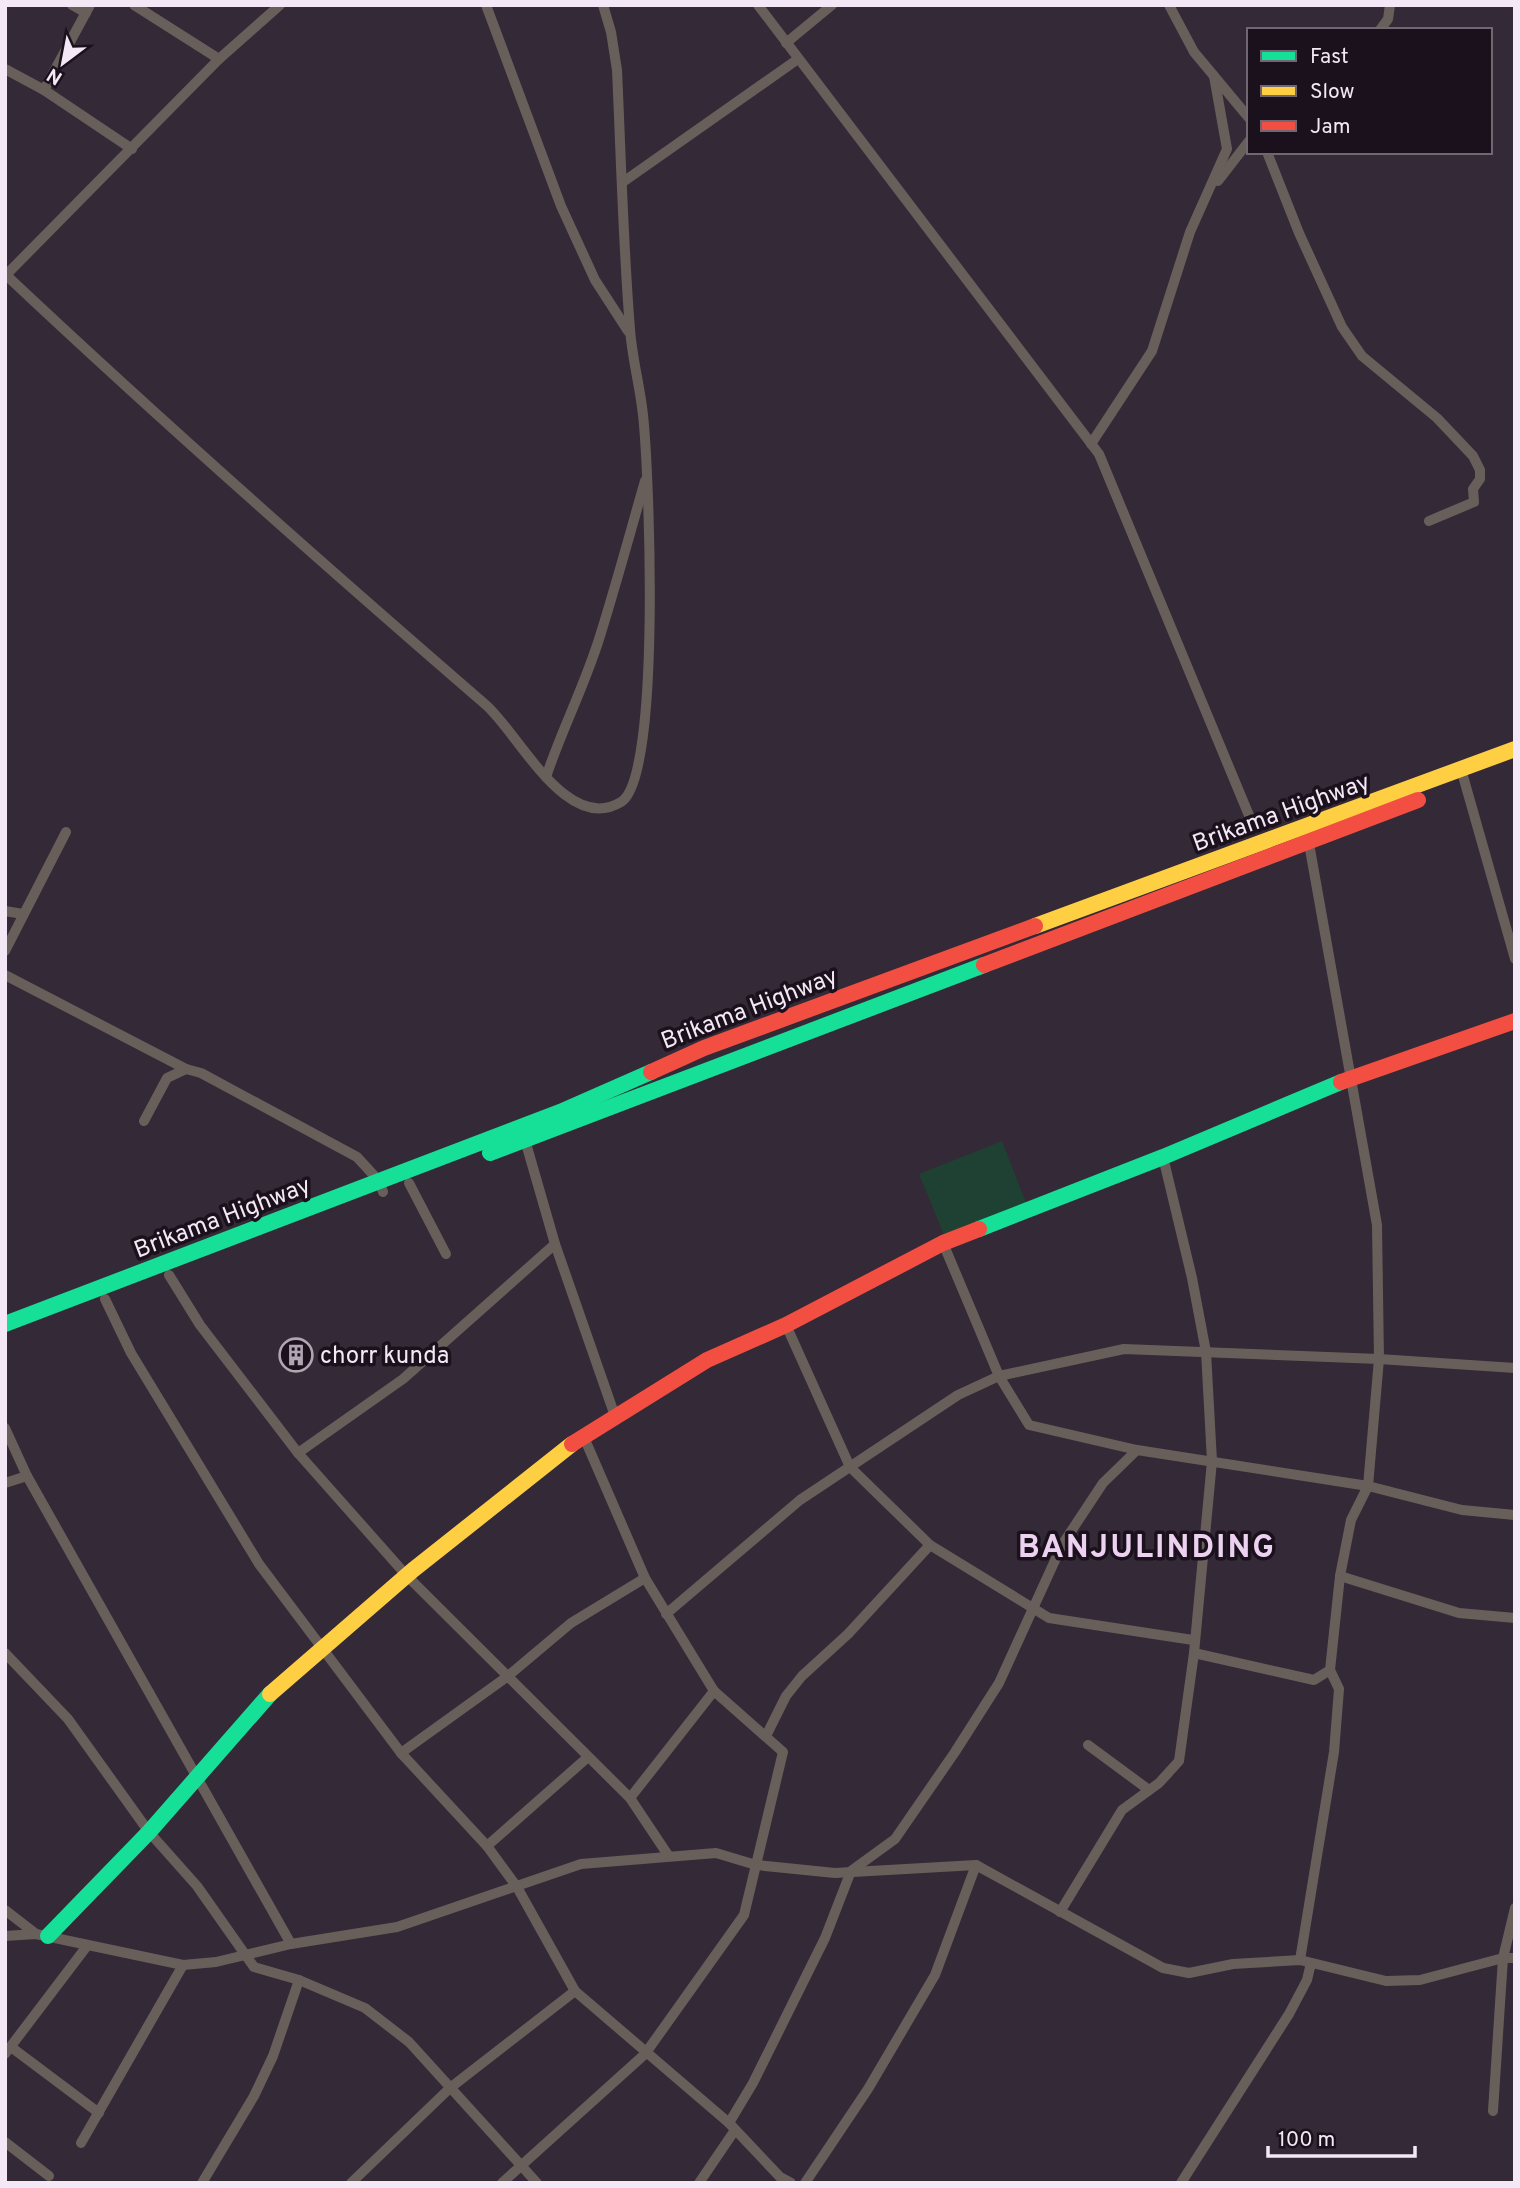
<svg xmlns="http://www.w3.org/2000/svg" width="1520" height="2188" font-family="Overpass,sans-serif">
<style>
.green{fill:#1e4133}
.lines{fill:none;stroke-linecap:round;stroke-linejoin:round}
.street{stroke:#685f5b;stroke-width:10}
.fast{stroke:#16e098;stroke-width:16}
.slow{stroke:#ffcf43;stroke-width:16}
.jam{stroke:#f24e42;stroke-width:16}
.labels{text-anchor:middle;stroke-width:7;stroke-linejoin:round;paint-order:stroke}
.street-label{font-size:24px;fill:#f4e7f6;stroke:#1a111c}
.poi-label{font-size:24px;fill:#f4e7f6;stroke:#1a111c;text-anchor:start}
.district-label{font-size:32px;font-weight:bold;letter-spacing:2px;fill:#ecd2f0;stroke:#1a111c}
</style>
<rect width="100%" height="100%" fill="#342936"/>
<!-- green -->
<path class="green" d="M 1002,1141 L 1026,1203 L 944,1235 L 919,1174 Z"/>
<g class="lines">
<!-- street -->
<g class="street">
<path d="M 72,5 L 86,13"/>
<path d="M 134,5 L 219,59"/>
<path d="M 486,5 L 561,206 L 595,280 L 628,331"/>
<path d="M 758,5 L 1099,454 L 1253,825"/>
<path d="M 1169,5 L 1194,52 L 1249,118"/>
<path d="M 1380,30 L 1388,19 L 1390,5"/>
<path d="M 786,43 L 832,5"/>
<path d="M 5,69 L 44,90 L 132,149"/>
<path d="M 44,90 L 90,5"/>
<path d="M 1267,152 L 1299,233 L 1342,327 L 1362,356 L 1437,418 L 1473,456 L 1480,470 L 1480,479 L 1473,489 L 1474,502 L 1429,521"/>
<path d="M 1218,181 L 1249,141"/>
<path d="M 623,182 L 798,59"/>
<path d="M 5,274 C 162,422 323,564 486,705 C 519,734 567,835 621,802 C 662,778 649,469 643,415 C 640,386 632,358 630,329 C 623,243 621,156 617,70 L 611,32 L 603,5"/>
<path d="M 5,276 L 219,59 L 280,5"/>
<path d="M 1091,444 L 1152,351 L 1190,232 L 1227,149 L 1214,76"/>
<path d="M 1461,769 L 1515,959"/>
<path d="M 546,777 C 562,729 585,685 600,636 C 616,585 630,533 645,481"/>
<path d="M 5,911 L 23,914"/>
<path d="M 5,951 L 66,832"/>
<path d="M 5,975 L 186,1069"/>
<path d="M 144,1121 L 167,1078 L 186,1069 L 201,1073 L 357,1157 L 379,1181 L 383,1192"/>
<path d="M 525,1140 L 555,1244 L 615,1416"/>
<path d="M 409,1183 L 446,1254"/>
<path d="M 943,1243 L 999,1376 L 1029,1425 L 1137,1450 L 1368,1486 L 1462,1510 L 1515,1515"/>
<path d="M 169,1275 L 200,1325 L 298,1453 L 407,1576 L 630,1798 L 668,1855"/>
<path d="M 105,1299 L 131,1353 L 259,1564 L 401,1753 L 487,1846 L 517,1887 L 575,1991 L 729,2123 L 780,2177 L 791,2183"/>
<path d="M 786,1325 L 850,1467 L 930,1545 L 1049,1618 L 1193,1640"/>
<path d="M 5,1428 L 27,1476 L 291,1944"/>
<path d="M 298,1453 L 403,1379 L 555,1244"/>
<path d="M 5,1483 L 27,1476"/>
<path d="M 1340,1576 L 1459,1613 L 1515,1618"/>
<path d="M 666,1614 L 800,1500 L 958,1395 L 999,1376 L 1124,1349 L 1379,1359 L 1515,1368"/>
<path d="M 5,1653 L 68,1719 L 149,1832 L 197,1886 L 254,1967 L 299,1980 L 365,2008 L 409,2042 L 537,2183"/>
<path d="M 1194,1653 L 1314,1680 L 1330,1670"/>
<path d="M 766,1736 L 786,1696 L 802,1676 L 848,1634 L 930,1545"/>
<path d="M 1088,1745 L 1149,1790"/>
<path d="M 401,1753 L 508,1676 L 571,1623 L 645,1578"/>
<path d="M 630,1798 L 714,1691"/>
<path d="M 487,1846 L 588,1757"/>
<path d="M 5,1910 L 36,1934"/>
<path d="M 1060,1912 L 1122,1810 L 1159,1783 L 1179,1761 L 1194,1653 L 1212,1461 L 1206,1352 L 1192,1278 L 1163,1157"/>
<path d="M 5,1936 L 36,1934 L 183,1965 L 216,1962 L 291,1944 L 397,1927 L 581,1864 L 716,1853 L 756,1865 L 835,1873 L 976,1865 L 1163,1968 L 1189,1973 L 1233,1964 L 1300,1960 L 1386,1981 L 1420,1980 L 1503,1958 L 1515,1958"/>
<path d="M 1300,1960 L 1334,1752 L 1339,1689 L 1330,1670 L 1340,1576 L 1351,1520 L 1368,1486 L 1379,1359 L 1377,1225 L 1308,838"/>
<path d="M 11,2047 L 99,2113"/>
<path d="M 5,2054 L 87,1946"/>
<path d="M 1493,2111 L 1503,1958 L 1515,1908"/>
<path d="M 729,2123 L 753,2083 L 825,1938 L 851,1871 L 895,1839 L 955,1752 L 999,1683 L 1062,1545 L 1103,1483 L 1137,1450"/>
<path d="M 5,2142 L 49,2176"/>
<path d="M 81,2143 L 183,1965"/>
<path d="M 202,2183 L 254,2096 L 273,2056 L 299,1980"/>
<path d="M 351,2183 L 450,2088 L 575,1991"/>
<path d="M 502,2183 L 645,2054 L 744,1915 L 783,1752 L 714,1691 L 645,1578 L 583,1435"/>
<path d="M 699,2183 L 735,2130"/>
<path d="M 805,2183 L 868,2089 L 935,1975 L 976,1865"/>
<path d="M 1181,2183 L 1289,2014 L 1307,1980 L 1311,1963"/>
</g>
<!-- fast -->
<g class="fast">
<path d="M 490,1153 L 984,965"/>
<path d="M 979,1229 L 1163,1157 L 1341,1082"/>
<path d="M 5,1324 L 560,1112 L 651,1072"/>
<path d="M 48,1936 L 149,1832 L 270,1694"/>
</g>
<!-- slow -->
<g class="slow">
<path d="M 1035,926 L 1515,749"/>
<path d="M 270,1694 L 413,1570 L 572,1444"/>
</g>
<!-- jam -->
<g class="jam">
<path d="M 984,965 L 1418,800"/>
<path d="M 651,1072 L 704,1048 L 1035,926"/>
<path d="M 1341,1082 L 1515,1021"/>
<path d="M 572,1444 L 707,1360 L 786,1325 L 943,1243 L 979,1229"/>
</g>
</g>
<!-- icons -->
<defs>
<symbol id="building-ring" viewBox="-11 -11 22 22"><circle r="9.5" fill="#1a111c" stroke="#b1a4b3" stroke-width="1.5"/><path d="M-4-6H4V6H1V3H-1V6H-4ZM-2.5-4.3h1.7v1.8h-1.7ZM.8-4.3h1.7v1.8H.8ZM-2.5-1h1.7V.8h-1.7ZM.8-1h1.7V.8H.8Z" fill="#b1a4b3"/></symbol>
</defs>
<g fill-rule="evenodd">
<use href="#building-ring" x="277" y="1336" width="38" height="38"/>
</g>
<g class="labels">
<!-- street labels -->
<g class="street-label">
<text transform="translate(1281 812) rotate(-20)" y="8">Brikama Highway</text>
<text transform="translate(749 1008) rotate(-21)" y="8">Brikama Highway</text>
<text transform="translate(222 1217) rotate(-21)" y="8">Brikama Highway</text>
</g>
<!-- poi labels -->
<g class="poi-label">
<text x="320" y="1363">chorr kunda</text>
</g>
<!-- district labels -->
<g class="district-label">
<text x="1147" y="1557">BANJULINDING</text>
</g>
</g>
<!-- border -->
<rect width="1520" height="2188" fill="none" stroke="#f4e7f6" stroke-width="14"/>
<!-- legend -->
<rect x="1247" y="28" width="245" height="126" fill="#1a111c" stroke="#716773" stroke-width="2"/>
<rect x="1261" y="51" width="35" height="10" fill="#16e098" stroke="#716773" stroke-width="2"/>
<text x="1310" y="63" font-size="21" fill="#f4e7f6">Fast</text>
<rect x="1261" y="86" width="35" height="10" fill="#ffcf43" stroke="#716773" stroke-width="2"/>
<text x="1310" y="98" font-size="21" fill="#f4e7f6">Slow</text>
<rect x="1261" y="121" width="35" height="10" fill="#f24e42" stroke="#716773" stroke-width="2"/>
<text x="1310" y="133" font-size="21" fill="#f4e7f6">Jam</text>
<!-- north arrow -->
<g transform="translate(63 63) rotate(212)" stroke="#1a111c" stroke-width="5" paint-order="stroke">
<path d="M0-5L12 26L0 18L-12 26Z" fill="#f4e7f6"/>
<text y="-10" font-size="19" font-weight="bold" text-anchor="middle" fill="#f4e7f6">N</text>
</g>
<!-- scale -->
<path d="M1268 2146v10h147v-10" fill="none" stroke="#f4e7f6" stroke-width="3.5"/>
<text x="1278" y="2146" font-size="21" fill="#f4e7f6" stroke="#1a111c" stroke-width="5" paint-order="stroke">100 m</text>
</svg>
